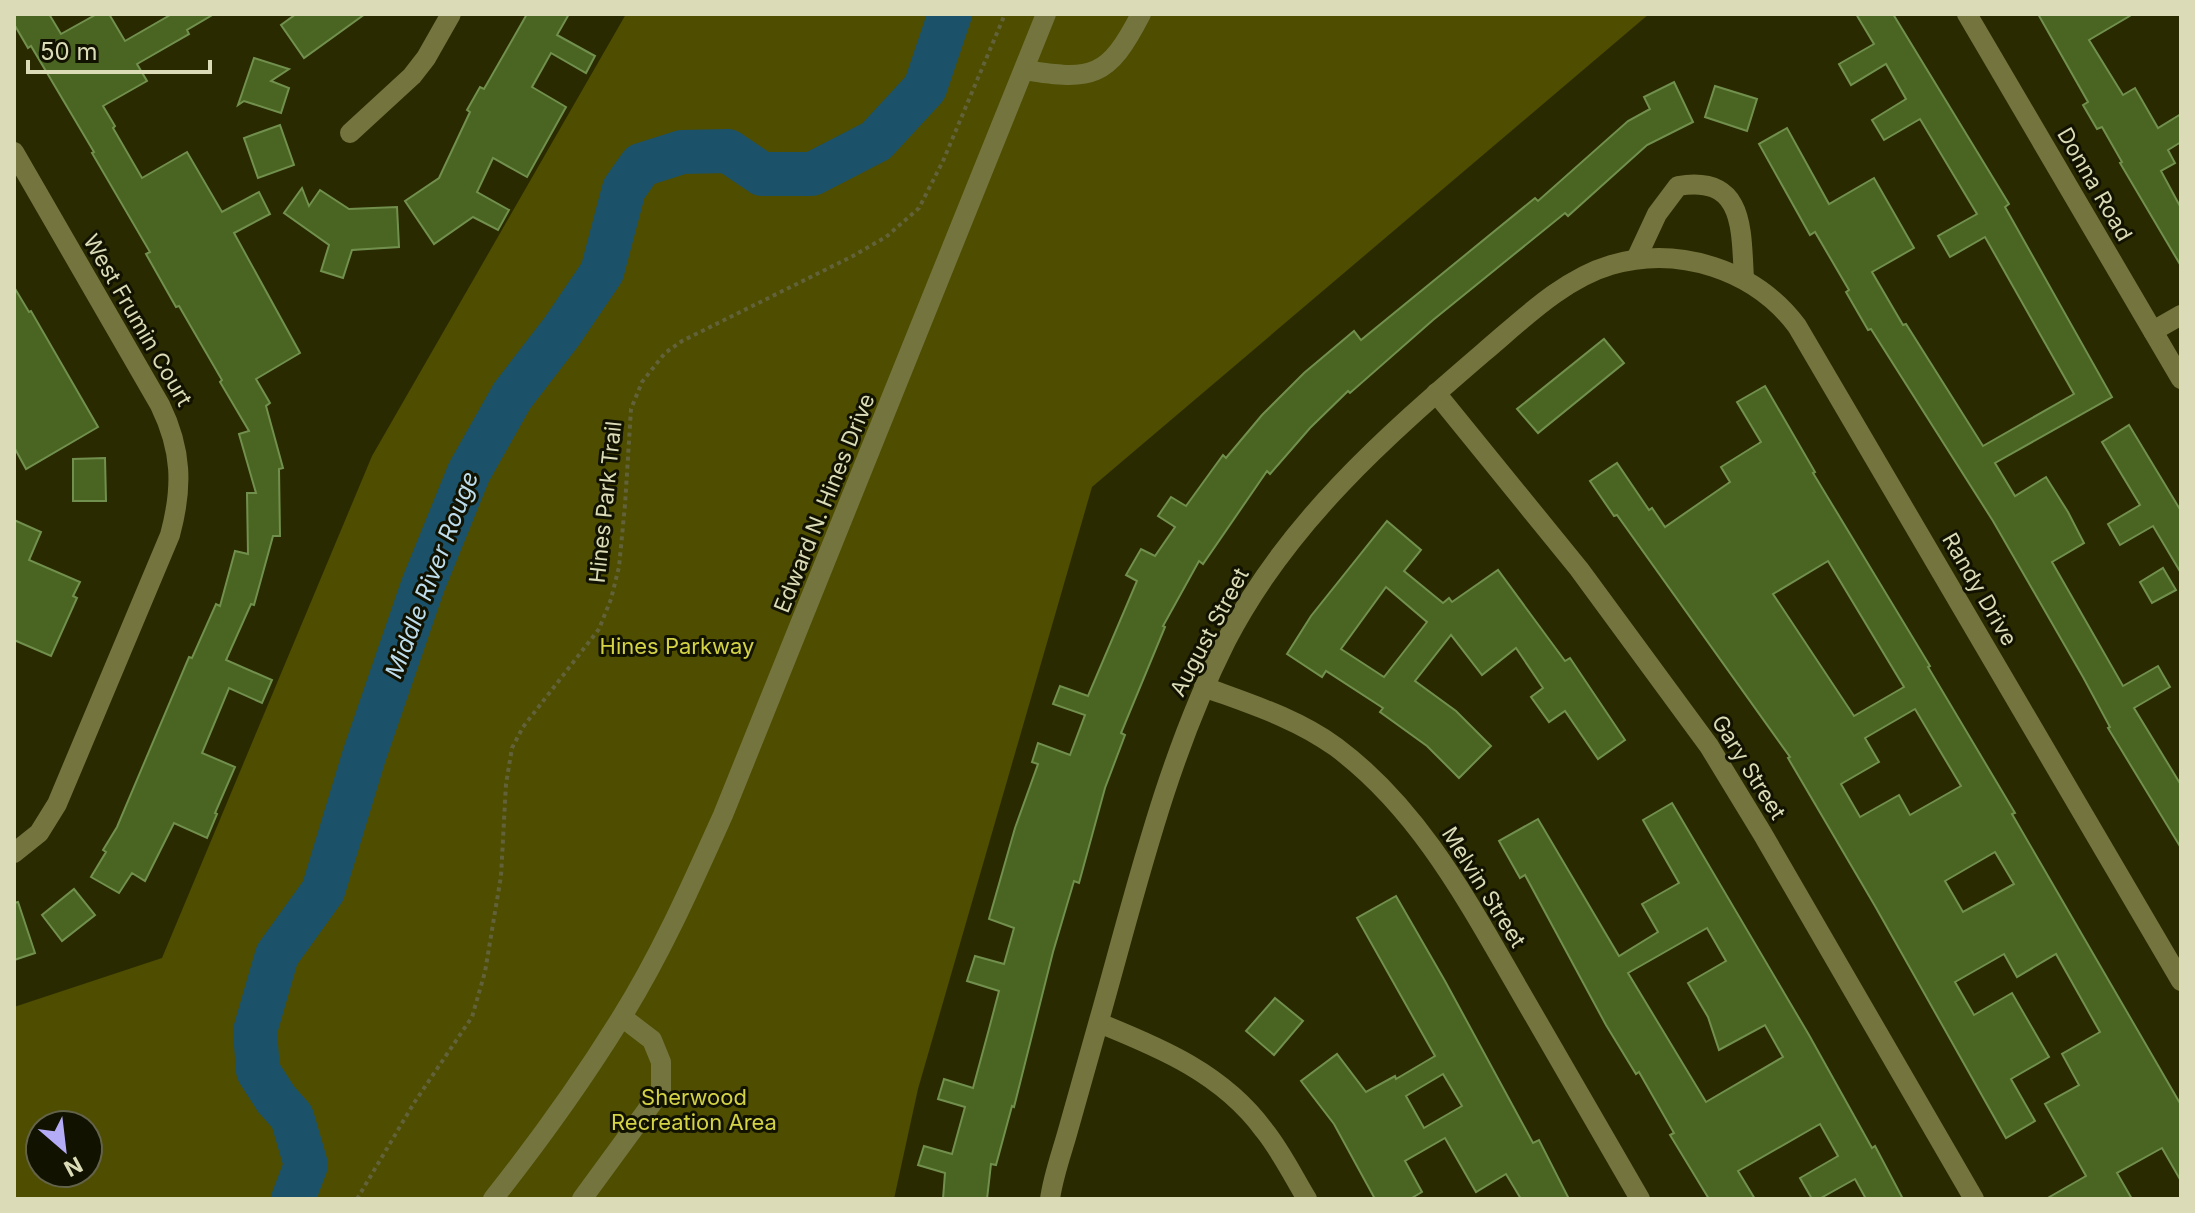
<svg xmlns="http://www.w3.org/2000/svg" width="2195" height="1213" font-family="Inter,sans-serif">
<style>
.green{fill:#4e4d00;fill-rule:evenodd}
.lines{fill:none;stroke-linecap:round;stroke-linejoin:round}
.river{stroke:#1c5269;stroke-width:44}
.building{fill:#496521;stroke:#72904d;stroke-width:2;fill-rule:evenodd}
.path{stroke:#62623a;stroke-width:4;stroke-dasharray:4 4;stroke-linecap:butt}
.minor{stroke:#74743e;stroke-width:20}
.labels{text-anchor:middle;stroke-width:6;stroke-linejoin:round;paint-order:stroke}
.street-label{font-size:22px;fill:#dbdcb7;stroke:#121200}
.park-label{font-size:22px;fill:#d4d346;stroke:#121200}
.water-label{font-size:24px;font-style:italic;fill:#bdddec;stroke:#121200}
</style>
<rect width="100%" height="100%" fill="#2a2a00"/>
<!-- green -->
<path class="green" d="M 626,14 L 1649,14 L 1092,487 L 918,1089 L 894,1199 L 14,1199 L 14,1007 L 162,958 L 372,456 ZM 40,1125 L 88,1125 L 88,1173 L 40,1173 Z"/>
<g class="lines">
<!-- river -->
<path class="river" d="M 293,1199 L 306,1165 L 292,1117 L 276,1099 L 258,1071 L 255,1031 L 277,955 L 323,891 L 364,756 L 423,585 L 469,472 L 512,396 L 562,331 L 602,272 L 624,189 L 641,165 L 682,152 L 728,151 L 762,174 L 812,174 L 876,141 L 925,88 L 950,14"/>
</g>
<!-- building -->
<g class="building">
<path d="M 14,14 L 49,14 L 61,34 L 97,14 L 109,14 L 125,41 L 172,14 L 214,14 L 187,30 L 189,34 L 137,64 L 147,81 L 103,106 L 115,126 L 113,128 L 142,178 L 187,152 L 222,212 L 259,192 L 270,214 L 234,233 L 300,353 L 256,379 L 270,403 L 266,406 L 283,468 L 279,469 L 280,536 L 273,536 L 254,605 L 251,604 L 226,660 L 272,680 L 262,703 L 229,688 L 202,753 L 235,767 L 215,813 L 217,814 L 207,838 L 174,823 L 145,881 L 132,873 L 119,893 L 91,877 L 106,852 L 103,850 L 117,827 L 189,657 L 192,658 L 216,604 L 220,606 L 235,551 L 248,554 L 247,493 L 256,493 L 239,434 L 249,431 L 220,382 L 222,380 L 179,306 L 176,307 L 146,254 L 150,252 L 92,153 L 94,152 L 31,46 L 28,48 L 14,24 Z"/>
<path d="M 296,14 L 365,14 L 304,58 L 281,25 Z"/>
<path d="M 527,14 L 569,14 L 557,35 L 595,56 L 586,73 L 551,53 L 532,87 L 566,107 L 527,177 L 493,158 L 477,192 L 509,210 L 498,230 L 473,217 L 434,244 L 405,201 L 439,178 L 470,112 L 467,110 L 480,87 L 484,89 Z"/>
<path d="M 1856,14 L 1893,14 L 2009,204 L 2005,207 L 2112,397 L 1995,463 L 2015,496 L 2046,477 L 2068,512 L 2084,543 L 2052,562 L 2123,686 L 2158,666 L 2170,687 L 2134,708 L 2181,785 L 2181,848 L 2108,728 L 2110,727 L 2083,677 L 1993,521 L 1871,329 L 1868,330 L 1846,292 L 1849,290 L 1815,232 L 1810,235 L 1759,144 L 1787,128 L 1829,204 L 1874,178 L 1914,248 L 1872,272 L 1903,325 L 1906,324 L 1983,446 L 2074,394 L 1985,237 L 1950,257 L 1938,236 L 1977,214 L 1920,119 L 1884,140 L 1872,120 L 1906,99 L 1886,64 L 1851,85 L 1839,64 L 1874,44 Z"/>
<path d="M 2038,14 L 2133,14 L 2089,40 L 2123,95 L 2135,88 L 2158,128 L 2181,114 L 2181,142 L 2168,150 L 2175,163 L 2161,171 L 2181,208 L 2181,266 L 2120,163 L 2122,162 L 2102,127 L 2097,129 L 2083,105 L 2088,102 Z"/>
<path d="M 254,58 L 289,69 L 271,81 L 289,88 L 281,113 L 244,101 L 238,105 Z"/>
<path d="M 1674,82 L 1693,122 L 1647,145 L 1568,216 L 1565,213 L 1433,320 L 1350,393 L 1348,391 L 1310,428 L 1270,474 L 1267,471 L 1203,564 L 1199,561 L 1163,626 L 1165,627 L 1121,733 L 1125,735 L 1105,788 L 1079,883 L 1074,881 L 1053,952 L 1014,1107 L 1012,1106 L 996,1165 L 991,1164 L 987,1199 L 943,1199 L 945,1173 L 918,1165 L 924,1146 L 952,1154 L 965,1107 L 938,1099 L 944,1079 L 973,1088 L 989,1029 L 999,991 L 967,981 L 975,956 L 1004,964 L 1014,928 L 989,919 L 1015,828 L 1038,764 L 1032,762 L 1038,743 L 1070,755 L 1085,715 L 1053,704 L 1060,686 L 1088,696 L 1137,581 L 1126,575 L 1141,549 L 1155,556 L 1175,527 L 1158,516 L 1171,497 L 1186,506 L 1223,455 L 1226,458 L 1262,415 L 1304,373 L 1354,331 L 1361,340 L 1535,198 L 1538,201 L 1628,121 L 1650,109 L 1644,97 Z"/>
<path d="M 1715,86 L 1757,99 L 1747,131 L 1705,117 Z"/>
<path d="M 280,125 L 294,165 L 258,178 L 244,138 Z"/>
<path d="M 302,188 L 309,206 L 320,190 L 349,209 L 397,207 L 399,247 L 352,250 L 343,278 L 321,271 L 329,245 L 284,213 Z"/>
<path d="M 14,287 L 29,312 L 31,311 L 98,427 L 26,469 L 14,447 Z"/>
<path d="M 1604,339 L 1624,363 L 1538,433 L 1517,409 Z"/>
<path d="M 1765,386 L 1815,472 L 1813,473 L 1930,666 L 1928,667 L 2015,813 L 2012,814 L 2181,1105 L 2181,1181 L 2162,1148 L 2117,1173 L 2132,1199 L 2046,1199 L 2086,1176 L 2045,1104 L 2079,1085 L 2062,1054 L 2100,1032 L 2056,954 L 2017,977 L 2004,954 L 1955,982 L 1974,1015 L 2012,993 L 2049,1057 L 2011,1079 L 2035,1121 L 2006,1138 L 1875,906 L 1788,758 L 1790,757 L 1617,515 L 1614,516 L 1590,481 L 1617,463 L 1649,510 L 1652,508 L 1665,527 L 1730,482 L 1721,467 L 1761,442 L 1737,402 ZM 1828,561 L 1904,687 L 1854,716 L 1773,594 ZM 1915,709 L 1961,786 L 1910,815 L 1899,795 L 1860,817 L 1841,784 L 1879,762 L 1865,738 ZM 1995,852 L 2014,884 L 1963,912 L 1945,881 Z"/>
<path d="M 2129,425 L 2181,511 L 2181,573 L 2153,526 L 2120,545 L 2108,524 L 2140,505 L 2102,442 Z"/>
<path d="M 105,458 L 106,501 L 73,501 L 73,459 Z"/>
<path d="M 14,520 L 41,532 L 29,560 L 80,582 L 73,596 L 77,598 L 51,656 L 14,640 Z"/>
<path d="M 1387,521 L 1421,550 L 1404,571 L 1443,603 L 1449,598 L 1452,602 L 1498,570 L 1565,661 L 1570,658 L 1625,740 L 1598,759 L 1565,711 L 1549,722 L 1531,697 L 1543,688 L 1516,648 L 1482,675 L 1451,635 L 1415,681 L 1456,711 L 1491,746 L 1459,778 L 1427,746 L 1380,712 L 1383,708 L 1326,671 L 1322,677 L 1287,654 L 1311,616 ZM 1386,587 L 1427,622 L 1384,677 L 1341,649 Z"/>
<path d="M 2163,568 L 2176,590 L 2152,603 L 2140,582 Z"/>
<path d="M 1672,803 L 1809,1035 L 1872,1148 L 1875,1146 L 1903,1199 L 1866,1199 L 1855,1179 L 1819,1199 L 1812,1199 L 1800,1178 L 1838,1156 L 1820,1124 L 1738,1171 L 1755,1199 L 1709,1199 L 1670,1135 L 1674,1133 L 1639,1072 L 1636,1074 L 1606,1025 L 1525,875 L 1520,878 L 1499,841 L 1538,819 L 1619,956 L 1658,932 L 1642,904 L 1679,883 L 1643,820 ZM 1707,928 L 1726,961 L 1688,983 L 1708,1017 L 1719,1050 L 1765,1025 L 1783,1057 L 1706,1102 L 1628,973 Z"/>
<path d="M 74,889 L 95,915 L 62,941 L 42,915 Z"/>
<path d="M 1396,896 L 1445,981 L 1533,1143 L 1539,1140 L 1569,1199 L 1521,1199 L 1506,1174 L 1476,1192 L 1445,1138 L 1405,1161 L 1422,1192 L 1410,1199 L 1375,1199 L 1334,1124 L 1301,1081 L 1337,1054 L 1366,1092 L 1395,1076 L 1396,1079 L 1435,1056 L 1357,918 ZM 1443,1074 L 1462,1106 L 1424,1128 L 1406,1096 Z"/>
<path d="M 18,902 L 35,953 L 14,960 L 14,903 Z"/>
<path d="M 1275,998 L 1303,1021 L 1274,1055 L 1246,1031 Z"/>
</g>
<g class="lines">
<!-- path -->
<path class="path" d="M 357,1199 L 414,1103 L 472,1017 L 485,972 L 501,876 L 506,784 L 512,748 L 523,727 L 599,629 L 611,599 L 619,567 L 625,505 L 631,409 L 642,382 L 665,353 L 682,341 L 851,257 L 886,237 L 919,208 L 943,161 L 1005,14"/>
<!-- minor -->
<g class="minor">
<path d="M 1967,14 L 2181,379"/>
<path d="M 1024,70 C 1093,81 1108,78 1141,14"/>
<path d="M 350,133 L 412,76 L 426,58 L 451,14"/>
<path d="M 14,152 L 160,405 C 182,450 183,487 170,535 L 57,804 L 39,833 L 14,853"/>
<path d="M 1636,259 L 1657,214 L 1678,186 C 1745,175 1741,229 1744,279"/>
<path d="M 2153,331 L 2181,315"/>
<path d="M 1436,393 L 1579,569 L 1709,746 L 1762,833 L 1974,1199"/>
<path d="M 1204,687 C 1250,704 1296,718 1336,747 C 1419,809 1467,900 1518,988 C 1559,1058 1599,1129 1640,1199"/>
<path d="M 1099,1023 C 1161,1048 1223,1074 1264,1130 C 1281,1151 1293,1176 1307,1199"/>
<path d="M 493,1199 C 539,1141 582,1081 621,1018 C 661,954 692,884 723,815 L 1046,14"/>
<path d="M 582,1199 L 661,1091 L 661,1062 L 652,1040 L 622,1017"/>
<path d="M 1050,1199 C 1053,1177 1061,1155 1067,1134 C 1078,1095 1089,1056 1100,1017 C 1136,890 1166,760 1226,641 C 1287,523 1385,437 1484,352 C 1522,320 1563,279 1611,265 C 1679,245 1755,270 1797,326 L 2181,981"/>
</g>
</g>
<g class="labels">
<!-- street labels -->
<g class="street-label">
<text transform="translate(2095 184) rotate(60)" y="8">Donna Road</text>
<text transform="translate(138 320) rotate(60)" y="8">West Frumin Court</text>
<text transform="translate(605 502) rotate(-84)" y="8">Hines Park Trail</text>
<text transform="translate(824 503) rotate(-68)" y="8">Edward N. Hines Drive</text>
<text transform="translate(1980 589) rotate(60)" y="8">Randy Drive</text>
<text transform="translate(1209 632) rotate(-62)" y="8">August Street</text>
<text transform="translate(1749 767) rotate(58)" y="8">Gary Street</text>
<text transform="translate(1484 887) rotate(58)" y="8">Melvin Street</text>
</g>
<!-- park labels -->
<g class="park-label">
<text x="677" y="654">Hines Parkway</text>
<text x="694" y="1105">Sherwood<tspan x="694" dy="25">Recreation Area</tspan></text>
</g>
<!-- water labels -->
<g class="water-label">
<text transform="translate(432 575) rotate(-69)" y="8">Middle River Rouge</text>
</g>
</g>
<!-- border -->
<rect width="2195" height="1213" fill="none" stroke="#dbdcb7" stroke-width="32"/>
<!-- north arrow -->
<g transform="translate(64 1149) rotate(152)"><circle r="38" fill="#121200" stroke="#626349" stroke-width="2"/>
<path d="M0-6L14 30L0 20L-14 30Z" fill="#b5acf8"/>
<text y="-12" font-size="22" font-weight="bold" text-anchor="middle" fill="#dbdcb7">N</text>
</g>
<!-- scale -->
<path d="M28 60v12h182v-12" fill="none" stroke="#dbdcb7" stroke-width="4"/>
<text x="40" y="60" font-size="24" fill="#dbdcb7" stroke="#121200" stroke-width="6" paint-order="stroke">50 m</text>
</svg>
